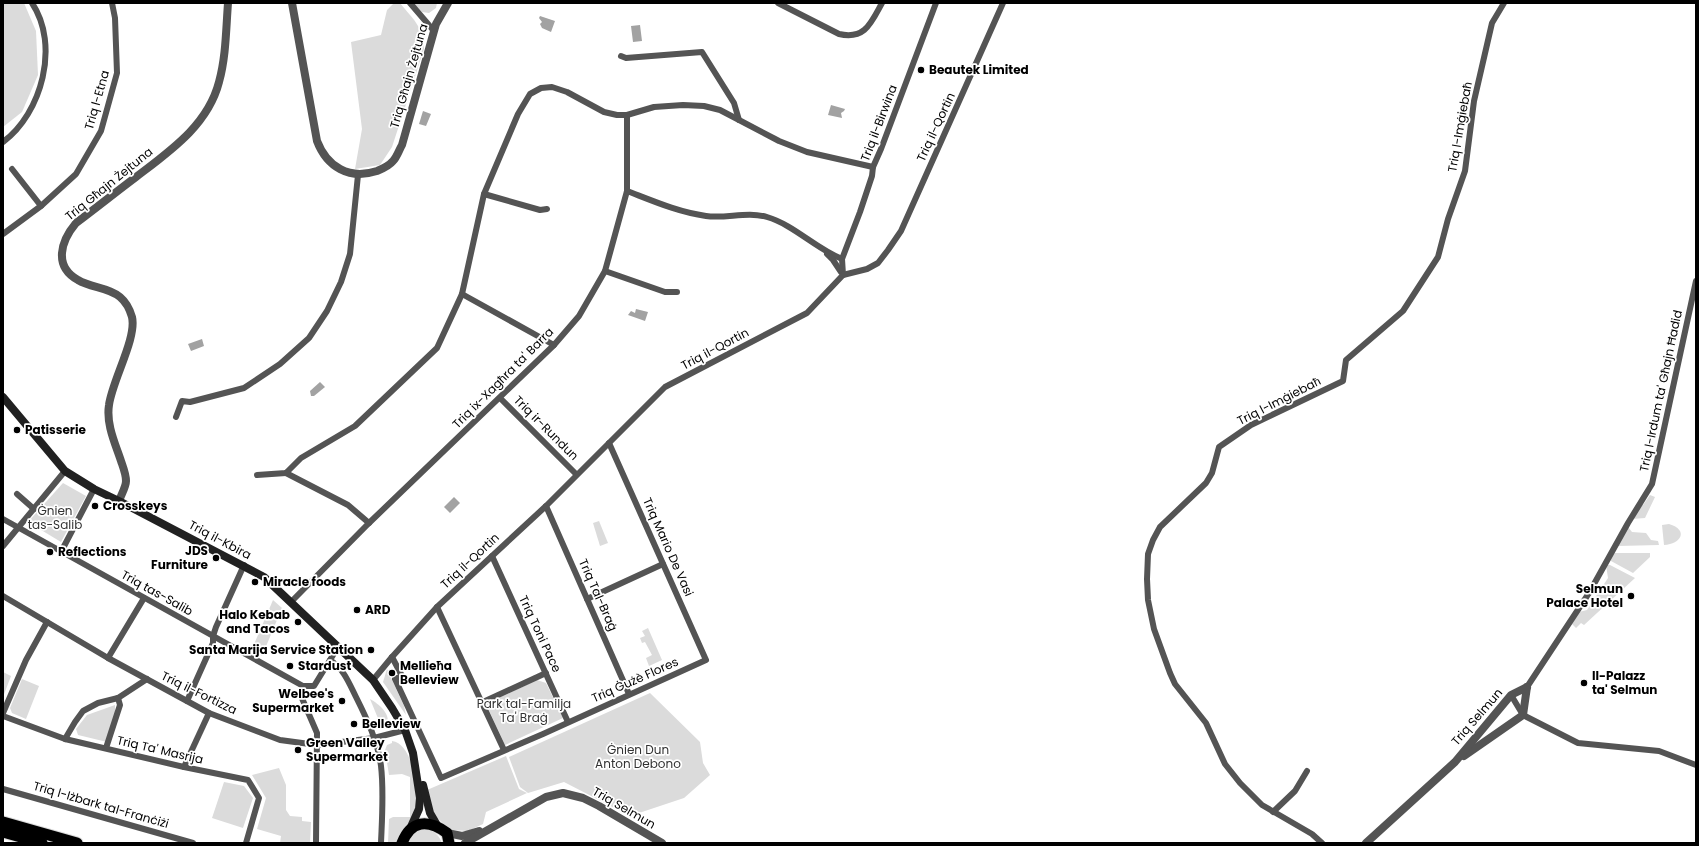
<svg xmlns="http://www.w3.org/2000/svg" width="1699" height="846" font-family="Poppins,sans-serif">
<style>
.green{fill:#dbdbdb}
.water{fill:#a2a2a2}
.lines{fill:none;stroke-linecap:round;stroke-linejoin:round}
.trunk-casing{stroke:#dbdbdb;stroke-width:13}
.minor{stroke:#545454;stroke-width:6}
.tertiary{stroke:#545454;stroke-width:8}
.secondary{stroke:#212121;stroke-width:8}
.trunk{stroke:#000;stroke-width:11}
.poi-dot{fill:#000;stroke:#fff;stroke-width:1.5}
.labels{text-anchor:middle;stroke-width:3.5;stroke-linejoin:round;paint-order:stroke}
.poi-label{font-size:12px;font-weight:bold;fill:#000;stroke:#fff;text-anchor:start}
.street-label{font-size:12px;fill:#000;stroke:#fff}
.park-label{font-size:12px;fill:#323232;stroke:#fff}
</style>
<rect width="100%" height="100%" fill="#fff"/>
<!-- green -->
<g class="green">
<path d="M 3,3 L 24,3 L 36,31 L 38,75 L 22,112 L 3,127 Z"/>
<path d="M 394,3 L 400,3 C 414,21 422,24 424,49 L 392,147 L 380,165 L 355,169 L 362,129 L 351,42 L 381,35 L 387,10 Z"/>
<path d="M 413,3 L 437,3 L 436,8 L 429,13 L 422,12 Z"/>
<path d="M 63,483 L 86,496 L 61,542 L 28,522 Z"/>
<path d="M 1650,495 L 1655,497 L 1645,518 L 1632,519 L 1640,505 L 1643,505 Z"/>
<path d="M 599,521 L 608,543 L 600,546 L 593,523 Z"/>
<path d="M 1669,524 C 1689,530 1681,544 1664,545 L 1662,525 Z"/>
<path d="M 1628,527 L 1632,532 L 1646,533 L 1651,540 L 1658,541 L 1659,545 L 1618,546 Z"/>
<path d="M 1615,553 L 1650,553 L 1650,557 L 1633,573 L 1611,561 L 1611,556 Z"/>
<path d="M 1606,565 L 1610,565 L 1635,578 L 1584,625 L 1581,623 L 1576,628 L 1572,624 L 1579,612 L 1587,610 L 1608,578 Z"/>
<path d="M 273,600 L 282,608 L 262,656 L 252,649 Z"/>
<path d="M 648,628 L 662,660 L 649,666 L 646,658 L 652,655 L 645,642 L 642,643 L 640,638 L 645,636 L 642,631 Z"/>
<path d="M 387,669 L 404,706 L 406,715 L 383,682 Z"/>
<path d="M 3,672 L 11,676 L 3,697 Z"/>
<path d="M 22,679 L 39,686 L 26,719 L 12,713 L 10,708 Z"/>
<path d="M 537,680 L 546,683 L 563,718 L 505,745 L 486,704 Z"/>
<path d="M 650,693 L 700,742 L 703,763 L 710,775 L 684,798 L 630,816 L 564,782 L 528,793 L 520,787 L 509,757 Z"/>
<path d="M 370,699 C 379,704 391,714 387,725 L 382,728 Z"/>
<path d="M 115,705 L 115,715 L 107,742 L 78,735 L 76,729 L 87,715 Z"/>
<path d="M 392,741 C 414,743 420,797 415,813 C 411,823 403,834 397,843 L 388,843 L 389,819 L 393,817 L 410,817 L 410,777 L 402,774 L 389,775 L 385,750 L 387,745 L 392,743 Z"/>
<path d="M 506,756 L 519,789 L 527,793 L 486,812 L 483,824 L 468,831 L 451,830 L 436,817 L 431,809 L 427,790 Z"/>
<path d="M 279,768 L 286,785 L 286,810 L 290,816 L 302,817 L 302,821 L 311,822 L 310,843 L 280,843 L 281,836 L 257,829 L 266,798 L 252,775 Z"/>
<path d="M 224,782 L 244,786 L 253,798 L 243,828 L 212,818 Z"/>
<path d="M 421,829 C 432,829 438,833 442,843 L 409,843 L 412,835 Z"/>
</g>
<!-- water -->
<g class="water">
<path d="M 540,16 L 555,21 L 551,32 L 542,28 L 540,24 L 542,22 L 539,18 Z"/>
<path d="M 640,25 L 642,41 L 633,42 L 631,26 Z"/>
<path d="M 831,105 L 845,109 L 844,111 L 841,113 L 842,118 L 828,115 Z"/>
<path d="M 423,111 L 431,114 L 426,126 L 419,124 Z"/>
<path d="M 636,309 L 648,312 L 645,321 L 628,315 L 631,311 L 635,313 Z"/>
<path d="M 202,339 L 204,346 L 191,351 L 188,344 Z"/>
<path d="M 320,382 L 325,387 L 314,396 L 311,396 L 310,391 Z"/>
<path d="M 454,497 L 460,503 L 450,513 L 444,507 Z"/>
</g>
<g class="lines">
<defs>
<g id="trunk">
<path d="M 3,822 L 77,843"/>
<path d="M 3,832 L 42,843"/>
<path d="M 402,843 C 411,820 428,819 447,833 L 449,843"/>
</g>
</defs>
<!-- trunk casing -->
<use href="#trunk" class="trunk-casing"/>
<!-- minor -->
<g class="minor">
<path d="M 410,3 L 434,31"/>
<path d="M 778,3 L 839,34 C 865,40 871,23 882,3"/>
<path d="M 621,56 L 626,58 L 702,52 L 734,103 L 739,120"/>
<path d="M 3,142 C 42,113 60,45 32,3"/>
<path d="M 12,169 L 41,206"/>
<path d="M 627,191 C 653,201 678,212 706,216 C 726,219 747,211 767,217 C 794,225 815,248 842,259"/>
<path d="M 484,194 L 540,210 L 547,209"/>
<path d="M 3,234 L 41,206 L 76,174 L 101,131 L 117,73 L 115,18 L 112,3"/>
<path d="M 827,254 L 833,260 L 841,272"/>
<path d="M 605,271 L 665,292 L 677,292"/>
<path d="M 843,275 L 842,259 L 860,212 L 872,176 L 873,167 L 881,149 L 936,3"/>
<path d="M 462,294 L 554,345"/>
<path d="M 500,398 L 576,474"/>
<path d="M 176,417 L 182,401 L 190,402 L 244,388 L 280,364 L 309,338 L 327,311 L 341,282 L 350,254 L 358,175"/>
<path d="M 286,473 L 348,505 L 369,523"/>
<path d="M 257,475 L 286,473 L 301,458 L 355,426 L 437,348 L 462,294 L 484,194 L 518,114 L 530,94 L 541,88 L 552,87 L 567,92 L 604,112 L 617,115 L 627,115 L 654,107 L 683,105 L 704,106 L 720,110 L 779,141 L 807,152 L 873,167"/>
<path d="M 17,494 L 34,509"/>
<path d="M 546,506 L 629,694"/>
<path d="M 3,519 L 303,686 L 314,686 L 338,647"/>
<path d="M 3,546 L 65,471"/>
<path d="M 61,552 L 94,489"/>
<path d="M 492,556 L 568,722"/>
<path d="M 3,596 L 108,658 L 209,713 L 280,740 L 317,745 L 374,738 L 405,730"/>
<path d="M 587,599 L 663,564"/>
<path d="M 291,602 L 369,523 L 554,345 L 579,316 L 605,271 L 627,191 L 627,115"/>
<path d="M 437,607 L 504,750"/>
<path d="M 392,657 L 402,676 L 395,679 L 441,778 L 543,734 L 706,660 L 609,443"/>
<path d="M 108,658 L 144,598"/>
<path d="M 330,660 C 344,669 349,683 356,697 C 367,719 378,742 381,766 C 384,791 382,818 381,843"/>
<path d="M 373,680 L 392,657 L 437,607 L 546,506 L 665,387 L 807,313 L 843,275 L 867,269 L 878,263 L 888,250 L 901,231 L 1003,3"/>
<path d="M 303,686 L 301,696 L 317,733 L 316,843"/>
<path d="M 1527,687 L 1589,593 L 1628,523 L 1652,484 L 1696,281"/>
<path d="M 1511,695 L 1523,715 L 1578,743 L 1659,751 L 1696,765"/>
<path d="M 187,701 L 213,643 L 213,636 L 216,627 L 244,565"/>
<path d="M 483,702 L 546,673"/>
<path d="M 3,713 L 26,660 L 47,622"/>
<path d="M 3,716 L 65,739 L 184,767 L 248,780 L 259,798 L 246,843"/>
<path d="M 65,739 L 75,722 L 83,711 L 98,703 L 118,698 L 147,679"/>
<path d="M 106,748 L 120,705 L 118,698"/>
<path d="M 184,767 L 209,713"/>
<path d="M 3,789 L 193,843"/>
<path d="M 1273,812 L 1295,791 L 1307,771"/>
<path d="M 1322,843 L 1312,834 L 1262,805 L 1240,783 L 1225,764 L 1206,723 L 1175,684 L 1170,673 L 1154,629 L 1148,600 L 1147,579 L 1148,554 L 1153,540 L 1160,527 L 1206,483 L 1212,473 L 1219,447 L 1251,425 L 1343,381 L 1346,360 L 1403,311 L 1438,257 L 1448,219 L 1465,171 L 1474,101 L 1492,23 L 1504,3"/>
</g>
<!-- tertiary -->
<g class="tertiary">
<path d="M 292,3 L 317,141 C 327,167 349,180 377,171 C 382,169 389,166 393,161 C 397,157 399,150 402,145 L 436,24 L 448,3"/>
<path d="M 119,501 C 121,495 126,487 126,481 C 126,474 123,467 121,461 C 115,443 106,424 109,405 C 112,381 137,338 132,317 C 130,310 126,302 120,297 C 108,287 91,288 78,280 C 53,266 61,241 76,223 C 96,208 116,192 136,177 C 170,151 208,125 219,82 C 226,57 226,29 228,3"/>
<path d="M 1464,756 L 1523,715 L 1527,687"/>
<path d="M 447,833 L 462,836 L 479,831"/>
<path d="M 465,843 L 546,797 L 563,793 L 583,798 L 599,806 L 662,843"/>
<path d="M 1366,843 L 1455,762 L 1511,695 L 1527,687"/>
</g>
<!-- secondary -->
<g class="secondary">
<path d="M 3,397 L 65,471 L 94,489 L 119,501 L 264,577 L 373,680 L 392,708 L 405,730 L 413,753 L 420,798 L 419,809 L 410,829"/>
<path d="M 423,785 L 430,813 L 437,825"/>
</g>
<!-- trunk -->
<use href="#trunk" class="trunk"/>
</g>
<!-- markers -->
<g class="poi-dot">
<circle cx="921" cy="70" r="4"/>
<circle cx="17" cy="430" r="4"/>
<circle cx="95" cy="506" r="4"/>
<circle cx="50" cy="552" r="4"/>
<circle cx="216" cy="558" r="4"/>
<circle cx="255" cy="582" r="4"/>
<circle cx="1631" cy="596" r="4"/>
<circle cx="357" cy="610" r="4"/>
<circle cx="298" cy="622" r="4"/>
<circle cx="371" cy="650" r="4"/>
<circle cx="290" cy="666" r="4"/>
<circle cx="392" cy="673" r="4"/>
<circle cx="1584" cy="683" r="4"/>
<circle cx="342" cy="701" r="4"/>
<circle cx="354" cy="724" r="4"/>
<circle cx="298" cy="750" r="4"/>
</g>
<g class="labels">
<!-- poi labels -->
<g class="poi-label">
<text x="929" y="74">Beautek Limited</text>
<text x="25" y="434">Patisserie</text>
<text x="103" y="510">Crosskeys</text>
<text x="208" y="555" text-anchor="end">JDS<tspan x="208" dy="14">Furniture</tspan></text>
<text x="58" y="556">Reflections</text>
<text x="263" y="586">Miracle foods</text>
<text x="1623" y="593" text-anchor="end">Selmun<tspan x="1623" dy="14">Palace Hotel</tspan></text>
<text x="365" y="614">ARD</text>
<text x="290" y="619" text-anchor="end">Halo Kebab<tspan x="290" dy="14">and Tacos</tspan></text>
<text x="363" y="654" text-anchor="end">Santa Marija Service Station</text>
<text x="298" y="670">Stardust</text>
<text x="400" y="670">Mellieħa<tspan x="400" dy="14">Belleview</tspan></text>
<text x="1592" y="680">Il-Palazz<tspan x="1592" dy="14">ta' Selmun</tspan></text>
<text x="334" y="698" text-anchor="end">Welbee's<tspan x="334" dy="14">Supermarket</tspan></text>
<text x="362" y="728">Belleview</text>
<text x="306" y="747">Green Valley<tspan x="306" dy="14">Supermarket</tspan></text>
</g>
<!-- street labels -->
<g class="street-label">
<text transform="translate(409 76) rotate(-74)" y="4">Triq Għajn Żejtuna</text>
<text transform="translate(97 100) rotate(-74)" y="4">Triq l-Etna</text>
<text transform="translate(879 123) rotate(-69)" y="4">Triq il-Birwina</text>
<text transform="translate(936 127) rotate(-65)" y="4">Triq il-Qortin</text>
<text transform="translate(1460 127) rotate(-80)" y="4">Triq l-Imġiebaħ</text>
<text transform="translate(109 184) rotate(-39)" y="4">Triq Għajn Żejtuna</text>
<text transform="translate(715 349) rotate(-28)" y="4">Triq il-Qortin</text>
<text transform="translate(503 378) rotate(-45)" y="4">Triq ix-Xagħra ta' Barra</text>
<text transform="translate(1661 391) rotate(-78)" y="4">Triq l-Irdum ta' Għajn Ħadid</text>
<text transform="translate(1279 401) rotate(-27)" y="4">Triq l-Imġiebaħ</text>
<text transform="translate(546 428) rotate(45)" y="4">Triq ir-Rundun</text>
<text transform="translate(220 540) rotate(28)" y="4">Triq il-Kbira</text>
<text transform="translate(668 547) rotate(66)" y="4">Triq Mario De Vasi</text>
<text transform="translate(470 561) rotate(-43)" y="4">Triq il-Qortin</text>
<text transform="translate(157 593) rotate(29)" y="4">Triq tas-Salib</text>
<text transform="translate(598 595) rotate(66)" y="4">Triq Tal-Braġ</text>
<text transform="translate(540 634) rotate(65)" y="4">Triq Toni Pace</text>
<text transform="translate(635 680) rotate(-24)" y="4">Triq Ġużè Flores</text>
<text transform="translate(199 693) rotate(26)" y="4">Triq il-Fortizza</text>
<text transform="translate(1477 717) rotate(-49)" y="4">Triq Selmun</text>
<text transform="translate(160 750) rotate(13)" y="4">Triq Ta' Masrija</text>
<text transform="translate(101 805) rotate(16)" y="4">Triq l-Iżbark tal-Franċiżi</text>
<text transform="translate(624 808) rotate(30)" y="4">Triq Selmun</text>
</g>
<!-- park labels -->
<g class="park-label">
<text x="55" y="515">Ġnien<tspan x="55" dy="14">tas-Salib</tspan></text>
<text x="524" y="708">Park tal-Familja<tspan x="524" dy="14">Ta' Braġ</tspan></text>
<text x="638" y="754">Ġnien Dun<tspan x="638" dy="14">Anton Debono</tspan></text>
</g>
</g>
<!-- border -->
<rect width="1699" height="846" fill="none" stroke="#000000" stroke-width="8"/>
</svg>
